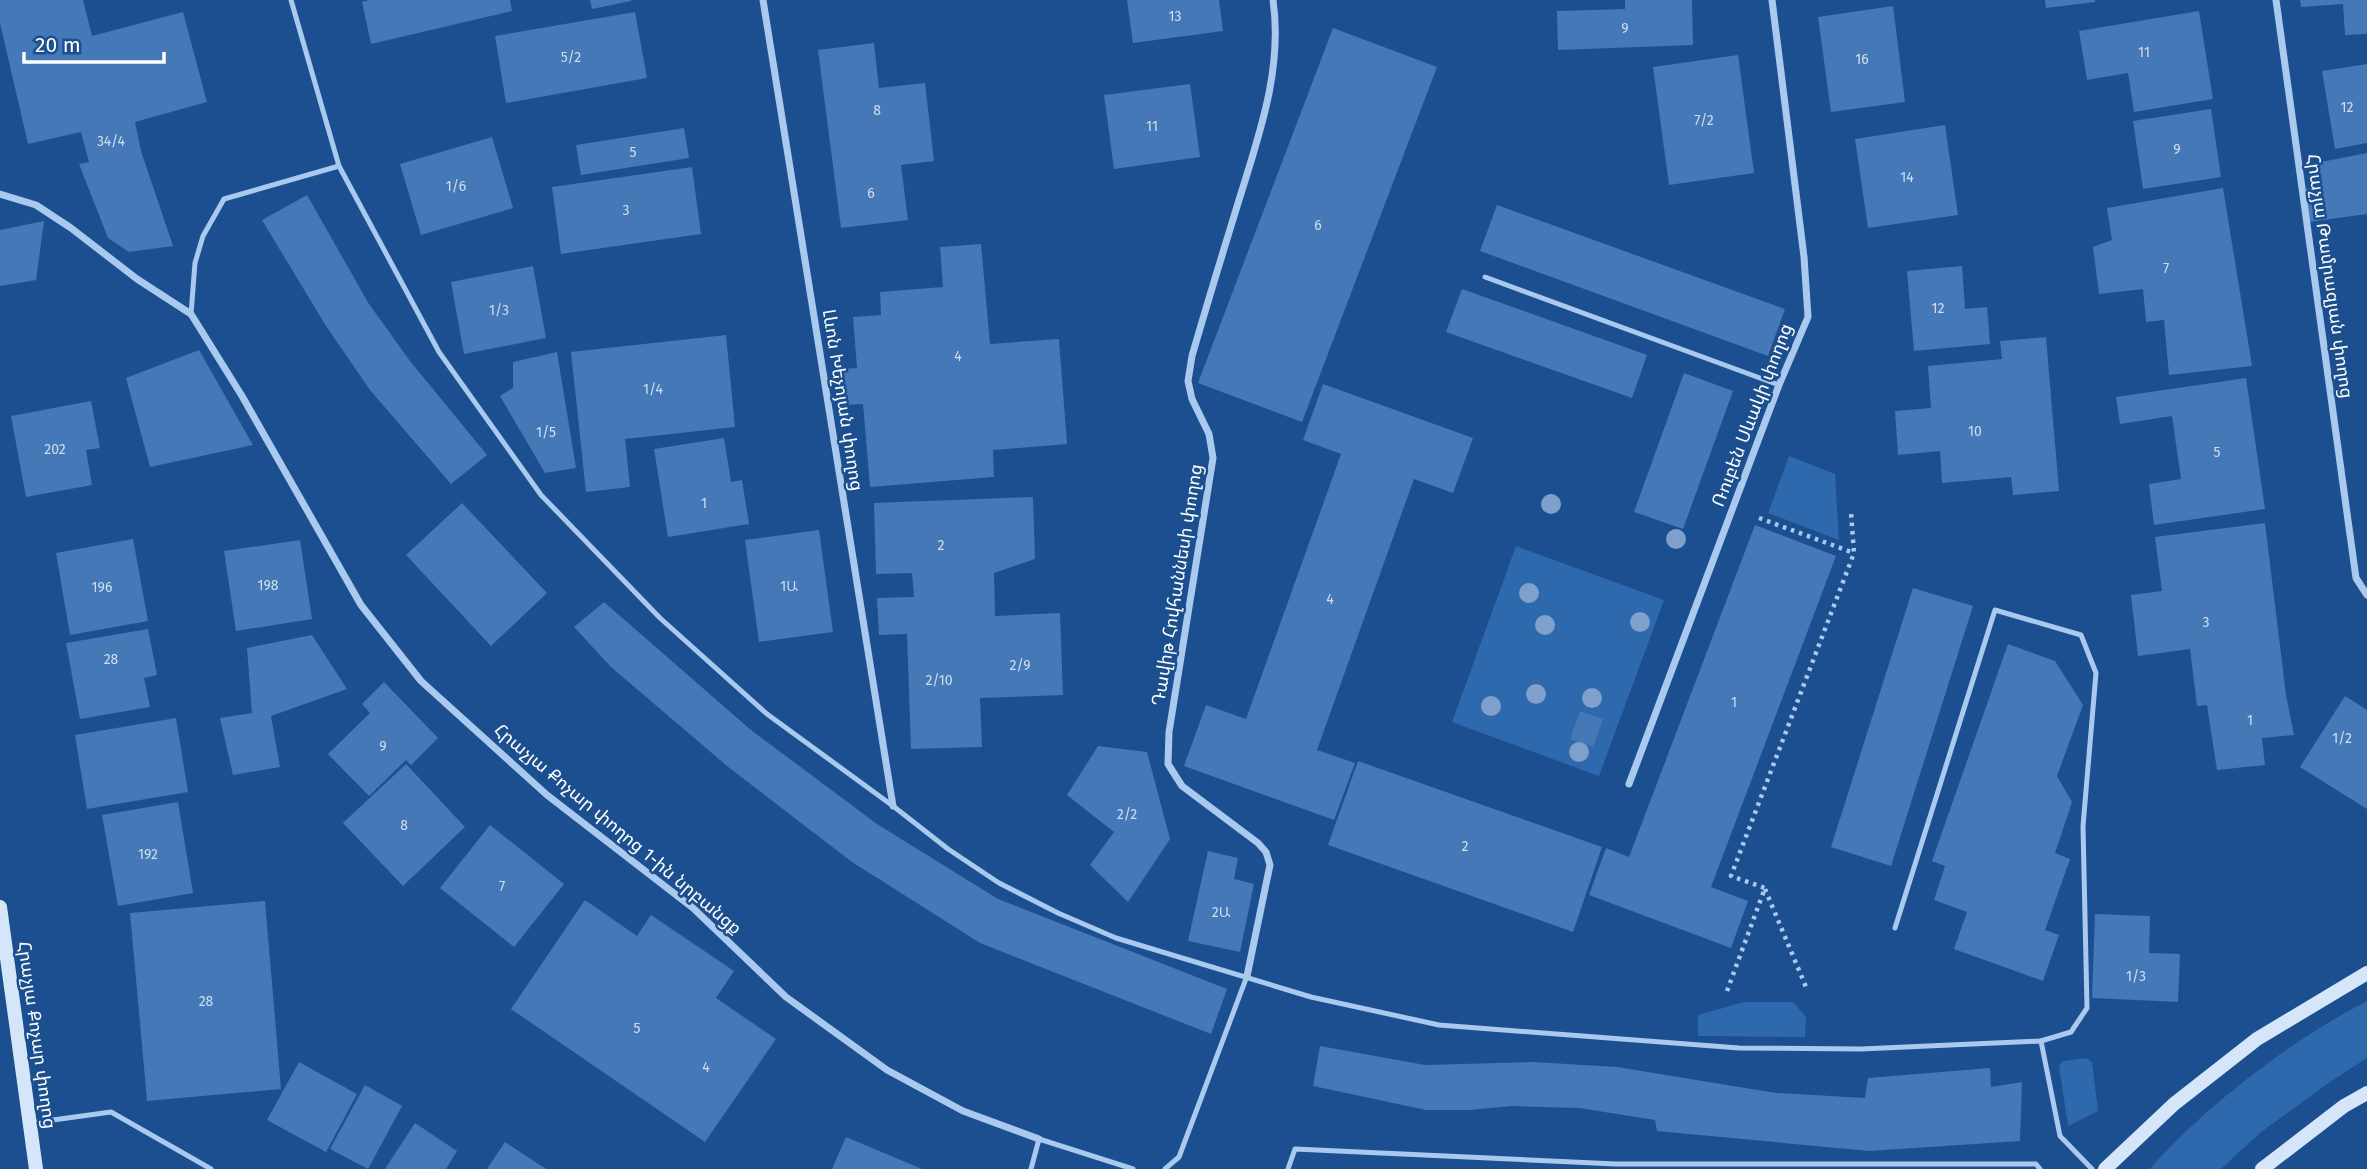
<svg xmlns="http://www.w3.org/2000/svg" width="2367" height="1169" font-family="'Fira Sans','Noto Sans Armenian',sans-serif">
<style>
.green{fill:#2e69ad}
.building{fill:#4478b7}
.lines{fill:none;stroke-linecap:round;stroke-linejoin:round}
.path{stroke:#a9c9ee;stroke-width:4.5;stroke-dasharray:3.5 5;stroke-linecap:butt}
.service{stroke:#a9c9ee;stroke-width:5}
.minor{stroke:#a9c9ee;stroke-width:7}
.secondary{stroke:#d6e6fa;stroke-width:14}
.tree{fill:#7ea0ca}
.labels{text-anchor:middle;stroke-width:5;stroke-linejoin:round;paint-order:stroke}
.number-label{font-size:14px;fill:#d0dded}
.street-label{font-size:18px;fill:#fff;stroke:#1b4f8f}
</style>
<rect width="100%" height="100%" fill="#1b4f8f"/>
<!-- green -->
<g class="green">
<path d="M 1789,456 L 1835,474 L 1839,540 L 1768,513 Z"/>
<path d="M 1516,546 L 1664,600 L 1599,776 L 1452,722 Z"/>
<path d="M 2367,1001 L 2367,1058 L 2330,1082 L 2261,1132 L 2221,1169 L 2150,1169 C 2205,1106 2293,1039 2367,1001 Z"/>
<path d="M 1744,1002 L 1793,1002 L 1806,1017 L 1805,1037 L 1698,1036 L 1698,1015 Z"/>
<path d="M 2086,1058 L 2092,1062 L 2098,1111 L 2068,1126 L 2059,1066 L 2063,1061 Z"/>
</g>
<!-- building -->
<g class="building">
<path d="M 0,0 L 83,0 L 92,36 L 183,12 L 207,102 L 135,122 L 141,151 L 173,246 L 129,252 L 108,238 L 79,164 L 89,162 L 81,132 L 28,144 L 0,23 Z"/>
<path d="M 369,0 L 510,0 L 512,11 L 371,44 L 362,2 Z"/>
<path d="M 590,0 L 631,0 L 631,1 L 592,9 Z"/>
<path d="M 1127,0 L 1219,0 L 1223,31 L 1133,43 Z"/>
<path d="M 1625,0 L 1692,0 L 1693,45 L 1558,50 L 1557,11 L 1625,9 Z"/>
<path d="M 2045,0 L 2095,0 L 2095,2 L 2046,8 Z"/>
<path d="M 2300,0 L 2367,0 L 2367,34 L 2345,35 L 2343,4 L 2301,7 Z"/>
<path d="M 1893,6 L 1905,102 L 1831,112 L 1818,17 Z"/>
<path d="M 2199,11 L 2213,99 L 2134,112 L 2128,73 L 2087,80 L 2079,31 Z"/>
<path d="M 635,12 L 647,78 L 506,103 L 495,36 Z"/>
<path d="M 1333,28 L 1437,67 L 1302,422 L 1198,383 Z"/>
<path d="M 874,43 L 879,88 L 925,83 L 934,161 L 901,165 L 908,220 L 841,228 L 818,50 Z"/>
<path d="M 1738,55 L 1754,173 L 1669,185 L 1653,67 Z"/>
<path d="M 2367,64 L 2367,143 L 2335,149 L 2322,71 Z"/>
<path d="M 1190,84 L 1200,157 L 1114,169 L 1104,95 Z"/>
<path d="M 2211,109 L 2221,177 L 2143,189 L 2133,121 Z"/>
<path d="M 1945,125 L 1958,215 L 1868,228 L 1855,139 Z"/>
<path d="M 684,128 L 689,158 L 581,175 L 576,145 Z"/>
<path d="M 492,137 L 513,208 L 421,235 L 400,164 Z"/>
<path d="M 2367,153 L 2367,214 L 2309,222 L 2305,189 L 2319,187 L 2316,163 Z"/>
<path d="M 692,167 L 701,234 L 561,254 L 552,187 Z"/>
<path d="M 2223,188 L 2252,366 L 2169,375 L 2164,320 L 2146,322 L 2143,289 L 2099,294 L 2093,247 L 2112,240 L 2107,208 Z"/>
<path d="M 307,195 L 369,304 L 410,361 L 487,455 L 451,484 L 370,390 L 326,326 L 262,220 Z"/>
<path d="M 1497,205 L 1785,309 L 1768,356 L 1480,251 Z"/>
<path d="M 44,221 L 36,280 L 0,286 L 0,230 Z"/>
<path d="M 981,244 L 990,344 L 1059,339 L 1067,444 L 993,450 L 994,477 L 870,487 L 863,404 L 845,405 L 842,369 L 857,368 L 853,317 L 881,315 L 880,292 L 943,287 L 940,247 Z"/>
<path d="M 533,266 L 546,338 L 464,354 L 451,282 Z"/>
<path d="M 1962,266 L 1965,309 L 1987,307 L 1990,344 L 1914,351 L 1907,271 Z"/>
<path d="M 1462,289 L 1647,355 L 1632,398 L 1446,332 Z"/>
<path d="M 726,335 L 735,427 L 625,439 L 630,487 L 586,492 L 571,352 Z"/>
<path d="M 2046,337 L 2059,491 L 2013,495 L 2011,477 L 1942,483 L 1940,451 L 1898,455 L 1895,411 L 1931,408 L 1928,366 L 2002,359 L 2000,341 Z"/>
<path d="M 199,350 L 253,445 L 150,467 L 126,378 Z"/>
<path d="M 557,352 L 576,468 L 545,473 L 500,396 L 513,388 L 513,362 Z"/>
<path d="M 1684,373 L 1733,391 L 1683,529 L 1634,512 Z"/>
<path d="M 2246,378 L 2265,509 L 2154,525 L 2149,484 L 2181,479 L 2172,416 L 2120,424 L 2116,397 Z"/>
<path d="M 1323,384 L 1473,438 L 1453,493 L 1414,479 L 1317,750 L 1355,763 L 1334,820 L 1184,766 L 1206,705 L 1246,719 L 1341,454 L 1303,440 Z"/>
<path d="M 91,401 L 100,448 L 86,450 L 92,485 L 26,497 L 11,416 Z"/>
<path d="M 724,438 L 731,482 L 742,480 L 749,524 L 668,537 L 654,449 Z"/>
<path d="M 1033,497 L 1035,559 L 994,573 L 995,616 L 1060,613 L 1063,695 L 980,698 L 982,747 L 911,749 L 907,634 L 879,635 L 877,598 L 914,597 L 912,573 L 876,574 L 874,503 Z"/>
<path d="M 462,503 L 547,593 L 491,646 L 406,555 Z"/>
<path d="M 2265,523 L 2286,695 L 2294,735 L 2262,738 L 2265,765 L 2217,770 L 2207,705 L 2197,706 L 2190,649 L 2138,656 L 2131,595 L 2162,591 L 2155,537 Z"/>
<path d="M 1755,525 L 1836,556 L 1711,887 L 1748,901 L 1731,948 L 1589,895 L 1606,848 L 1629,857 Z"/>
<path d="M 819,530 L 833,632 L 759,642 L 745,540 Z"/>
<path d="M 133,539 L 148,621 L 70,635 L 56,553 Z"/>
<path d="M 300,540 L 312,619 L 236,631 L 224,551 Z"/>
<path d="M 1913,588 L 1973,606 L 1891,866 L 1831,847 Z"/>
<path d="M 604,602 L 751,730 L 877,824 L 998,899 L 1227,989 L 1211,1034 L 980,943 L 852,862 L 727,766 L 611,667 L 574,627 Z"/>
<path d="M 148,629 L 157,675 L 144,678 L 150,707 L 80,719 L 66,643 Z"/>
<path d="M 312,635 L 347,689 L 271,716 L 280,767 L 233,775 L 220,718 L 252,713 L 247,648 Z"/>
<path d="M 2008,644 L 2055,661 L 2083,705 L 2057,776 L 2072,802 L 2055,853 L 2070,859 L 2045,930 L 2059,935 L 2043,981 L 1954,949 L 1967,912 L 1934,900 L 1945,866 L 1932,861 Z"/>
<path d="M 384,682 L 438,738 L 411,765 L 406,760 L 369,796 L 328,754 L 370,713 L 362,704 Z"/>
<path d="M 2345,696 L 2367,710 L 2367,809 L 2300,767 Z"/>
<path d="M 1580,711 L 1603,719 L 1593,747 L 1570,739 Z"/>
<path d="M 176,718 L 188,792 L 87,809 L 75,735 Z"/>
<path d="M 1098,746 L 1147,752 L 1170,839 L 1128,902 L 1090,865 L 1114,832 L 1067,795 Z"/>
<path d="M 1358,761 L 1602,847 L 1573,932 L 1328,845 Z"/>
<path d="M 406,764 L 465,827 L 403,886 L 343,823 Z"/>
<path d="M 178,802 L 193,893 L 118,906 L 102,815 Z"/>
<path d="M 490,825 L 564,884 L 514,947 L 440,888 Z"/>
<path d="M 1208,851 L 1238,858 L 1234,879 L 1254,884 L 1240,952 L 1188,941 Z"/>
<path d="M 585,900 L 637,936 L 651,915 L 734,971 L 716,998 L 776,1039 L 705,1142 L 511,1009 Z"/>
<path d="M 265,901 L 281,1089 L 147,1101 L 130,913 Z"/>
<path d="M 2095,914 L 2150,916 L 2149,953 L 2180,954 L 2178,1002 L 2092,998 Z"/>
<path d="M 1320,1046 L 1425,1065 L 1533,1062 L 1617,1067 L 1776,1093 L 1865,1098 L 1868,1078 L 1990,1068 L 1991,1087 L 2022,1082 L 2020,1141 L 1869,1151 L 1657,1131 L 1655,1120 L 1579,1108 L 1511,1106 L 1470,1110 L 1426,1110 L 1313,1086 Z"/>
<path d="M 299,1062 L 357,1094 L 326,1152 L 267,1120 Z"/>
<path d="M 365,1085 L 402,1106 L 368,1169 L 330,1149 Z"/>
<path d="M 415,1123 L 457,1151 L 446,1169 L 385,1169 Z"/>
<path d="M 846,1137 L 922,1169 L 832,1169 Z"/>
<path d="M 505,1142 L 546,1169 L 487,1169 Z"/>
</g>
<g class="lines">
<!-- path -->
<g class="path">
<path d="M 1759,518 L 1854,553"/>
<path d="M 1765,889 L 1806,987"/>
<path d="M 1727,991 L 1765,888 L 1731,876 L 1854,553 L 1851,513"/>
</g>
<!-- service -->
<g class="service">
<path d="M 291,0 L 339,166 L 439,352 L 541,495 L 660,618 L 767,714 L 893,806 L 948,849 L 999,883 L 1058,913 L 1116,938 L 1311,997 L 1439,1025 L 1739,1048 L 1861,1049 L 2041,1041"/>
<path d="M 1485,277 L 1779,385"/>
<path d="M 191,314 L 195,263 L 203,236 L 224,199 L 339,166"/>
<path d="M 1895,928 L 1995,610 L 2081,635 L 2096,673 L 2083,826 L 2087,1008 L 2071,1032 L 2041,1041 L 2060,1136 L 2092,1169"/>
<path d="M 31,1123 L 111,1112 L 211,1169"/>
<path d="M 1031,1169 L 1039,1139 L 1133,1169"/>
<path d="M 1165,1169 L 1179,1157 L 1247,976"/>
<path d="M 1288,1169 L 1295,1149 L 1616,1164 L 2036,1164 L 2040,1169"/>
</g>
<!-- minor -->
<g class="minor">
<path d="M 763,0 L 893,806"/>
<path d="M 2276,0 L 2356,578 L 2367,595"/>
<path d="M 0,194 L 36,205 L 71,228 L 137,279 L 191,314 L 242,396 L 361,605 L 421,681 L 547,795 L 693,908 L 786,997 L 887,1070 L 963,1111 L 1039,1139"/>
<path d="M 1629,784 L 1779,385 L 1808,317 L 1804,257 L 1772,0"/>
<path d="M 1247,976 L 1270,865 L 1266,852 L 1258,843 L 1182,786 L 1168,764 L 1169,732 L 1213,458 L 1209,434 L 1192,399 L 1188,381 L 1192,356 C 1207,304 1223,252 1239,200 C 1259,135 1283,69 1273,0"/>
</g>
<!-- secondary -->
<g class="secondary">
<path d="M 0,907 L 36,1169"/>
<path d="M 2105,1169 L 2174,1104 L 2257,1039 L 2367,973"/>
<path d="M 2262,1169 L 2344,1106 L 2367,1093"/>
</g>
</g>
<!-- trees -->
<g class="tree">
<circle cx="1551" cy="504" r="10"/>
<circle cx="1676" cy="539" r="10"/>
<circle cx="1529" cy="593" r="10"/>
<circle cx="1640" cy="622" r="10"/>
<circle cx="1545" cy="625" r="10"/>
<circle cx="1536" cy="694" r="10"/>
<circle cx="1592" cy="698" r="10"/>
<circle cx="1491" cy="706" r="10"/>
<circle cx="1579" cy="752" r="10"/>
</g>
<g class="labels">
<!-- number labels -->
<g class="number-label">
<text x="1175" y="21">13</text>
<text x="1625" y="33">9</text>
<text x="2144" y="57">11</text>
<text x="571" y="62">5/2</text>
<text x="1862" y="64">16</text>
<text x="2347" y="112">12</text>
<text x="877" y="115">8</text>
<text x="1704" y="125">7/2</text>
<text x="1152" y="131">11</text>
<text x="111" y="146">34/4</text>
<text x="2177" y="154">9</text>
<text x="633" y="157">5</text>
<text x="1907" y="182">14</text>
<text x="456" y="191">1/6</text>
<text x="871" y="198">6</text>
<text x="626" y="215">3</text>
<text x="1318" y="230">6</text>
<text x="2166" y="273">7</text>
<text x="1938" y="313">12</text>
<text x="499" y="315">1/3</text>
<text x="958" y="361">4</text>
<text x="653" y="394">1/4</text>
<text x="1975" y="436">10</text>
<text x="546" y="437">1/5</text>
<text x="55" y="454">202</text>
<text x="2217" y="457">5</text>
<text x="704" y="508">1</text>
<text x="941" y="550">2</text>
<text x="268" y="590">198</text>
<text x="789" y="591">1Ա</text>
<text x="102" y="592">196</text>
<text x="1330" y="604">4</text>
<text x="2206" y="627">3</text>
<text x="111" y="664">28</text>
<text x="1020" y="670">2/9</text>
<text x="939" y="685">2/10</text>
<text x="1734" y="707">1</text>
<text x="2250" y="725">1</text>
<text x="2342" y="743">1/2</text>
<text x="383" y="751">9</text>
<text x="1127" y="819">2/2</text>
<text x="404" y="830">8</text>
<text x="1465" y="851">2</text>
<text x="148" y="859">192</text>
<text x="502" y="891">7</text>
<text x="1221" y="917">2Ա</text>
<text x="2136" y="981">1/3</text>
<text x="206" y="1006">28</text>
<text x="637" y="1033">5</text>
<text x="706" y="1072">4</text>
</g>
<!-- street labels -->
<g class="street-label">
<text transform="translate(2330 276) rotate(82)" y="6">Հրաչյա Թամրազյան փողոց</text>
<text transform="translate(843 400) rotate(81)" y="6">Լևոն Խեչոյան փողոց</text>
<text transform="translate(1752 415) rotate(-69)" y="6">Ռուբեն Սևակի փողոց</text>
<text transform="translate(1177 585) rotate(-81)" y="6">Դավիթ Հովհաննեսի փողոց</text>
<text transform="translate(618 829) rotate(40)" y="6">Հրաչյա Քոչար փողոց 1-ին նրբանցք</text>
<text transform="translate(37 1035) rotate(82)" y="6">Հրաչյա Քոչար փողոց</text>
</g>
</g>
<!-- scale -->
<path d="M24 52v10h140v-10" fill="none" stroke="#ffffff" stroke-width="3.5"/>
<text x="35" y="52" font-size="21" fill="#ffffff" stroke="#1b4f8f" stroke-width="5" paint-order="stroke">20 m</text>
</svg>
